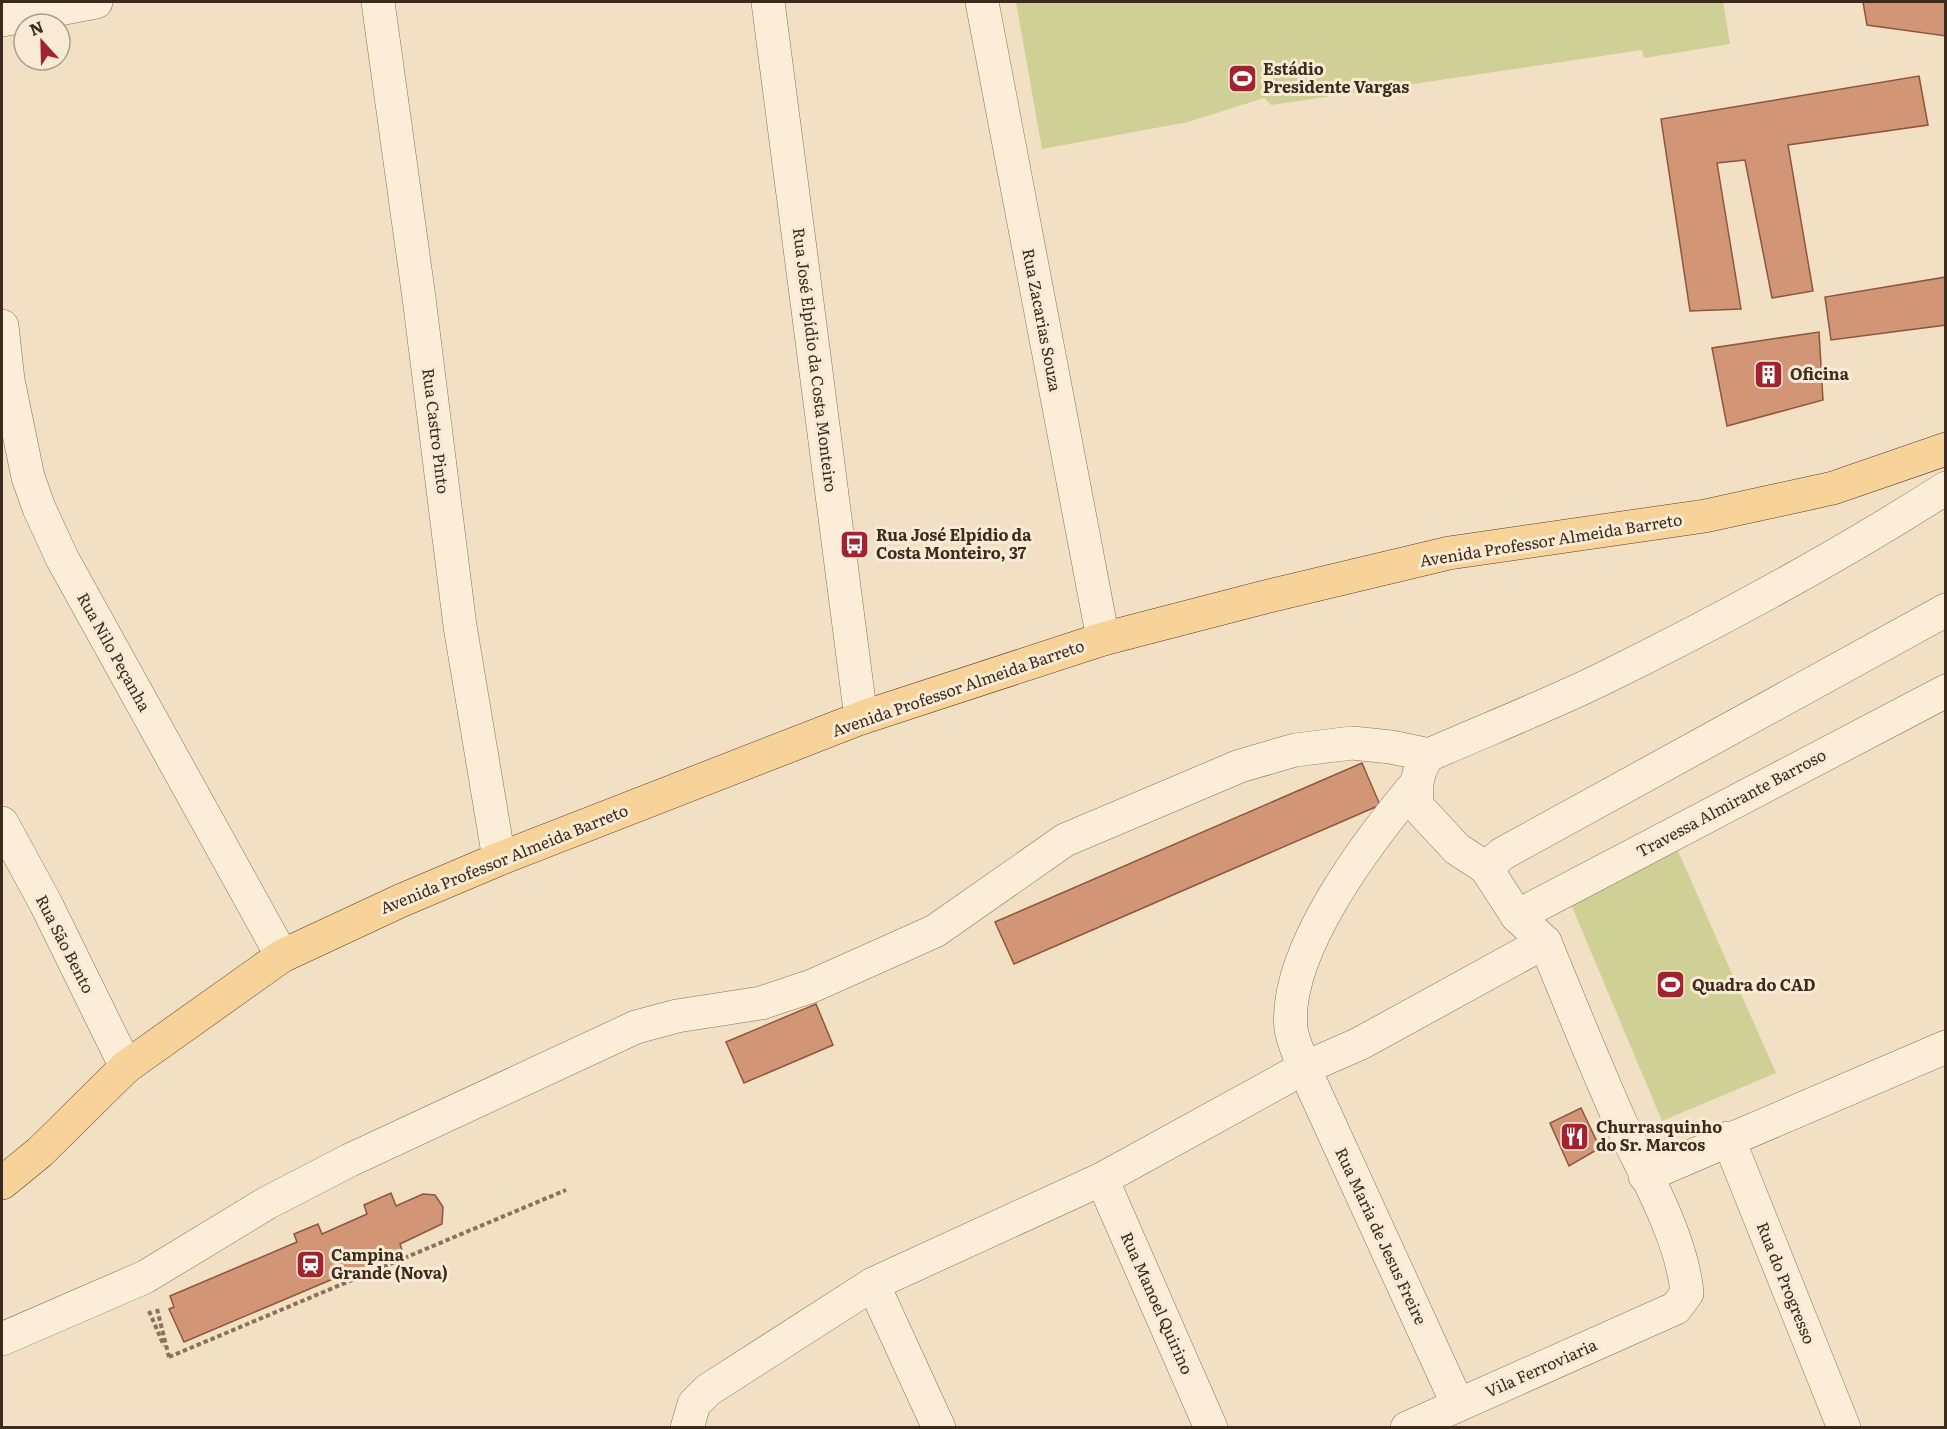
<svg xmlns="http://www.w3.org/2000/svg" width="1947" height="1429" font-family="Literata,serif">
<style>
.green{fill:#ced096}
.building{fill:#d29576;stroke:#8e563c;stroke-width:1.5}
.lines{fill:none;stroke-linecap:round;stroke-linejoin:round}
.minor-casing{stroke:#8d7058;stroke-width:34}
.major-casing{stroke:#5a3e2d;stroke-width:34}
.path{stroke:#8d7058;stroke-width:4;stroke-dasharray:4.5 3;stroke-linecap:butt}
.minor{stroke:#fbedd7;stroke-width:33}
.major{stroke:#f7d299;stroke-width:33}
.labels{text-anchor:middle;stroke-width:6;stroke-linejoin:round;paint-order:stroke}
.poi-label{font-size:16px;font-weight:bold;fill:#3c2a1d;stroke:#f8ead3;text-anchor:start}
.street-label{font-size:16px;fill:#3c2a1d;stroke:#f8ead3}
</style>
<rect width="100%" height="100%" fill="#f1e0c3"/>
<!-- green -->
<g class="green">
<path d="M 1016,2 L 1723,2 L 1730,44 L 1644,58 L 1642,50 L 1271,105 L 1264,98 L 1188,122 L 1042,149 Z"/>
<path d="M 1674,842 L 1776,1073 L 1662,1121 L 1568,897 Z"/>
</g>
<!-- building -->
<g class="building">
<path d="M 1863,2 L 1946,2 L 1946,36 L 1867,25 Z"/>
<path d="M 1919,76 L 1928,125 L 1788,145 L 1813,291 L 1772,298 L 1745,160 L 1717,163 L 1741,309 L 1690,311 L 1661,119 Z"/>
<path d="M 1946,277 L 1946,325 L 1831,340 L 1825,297 Z"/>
<path d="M 1819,332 L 1823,400 L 1727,426 L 1712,348 Z"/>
<path d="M 1362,763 L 1380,805 L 1014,964 L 995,922 Z"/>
<path d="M 816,1004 L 833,1045 L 744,1083 L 726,1042 Z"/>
<path d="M 1581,1108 L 1600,1148 L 1569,1166 L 1550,1123 Z"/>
<path d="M 391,1193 L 396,1206 L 423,1194 L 435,1195 L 443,1207 L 442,1224 L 400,1244 L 403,1253 L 341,1279 L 340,1276 L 184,1342 L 169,1309 L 174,1307 L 170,1296 L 297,1242 L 294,1234 L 318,1224 L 322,1234 L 367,1214 L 364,1205 Z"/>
</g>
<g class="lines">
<defs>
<g id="minor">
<path d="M 378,2 L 419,298 L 460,626 L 499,859"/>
<path d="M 768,2 L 861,718"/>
<path d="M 982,2 L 1103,639"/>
<path d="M 2,20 L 96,2"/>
<path d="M 2,326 L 8,380 L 28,477 L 39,508 L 62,558 L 282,956"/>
<path d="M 1416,784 C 1368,841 1283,952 1291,1029 C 1293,1042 1300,1056 1304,1068 L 1458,1405"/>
<path d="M 2,823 L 46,904 L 126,1067"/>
<path d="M 1486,868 L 1457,849 L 1417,806 C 1416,786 1416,771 1429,755 C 1486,730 1544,707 1600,680 C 1718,622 1835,559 1946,488"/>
<path d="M 1517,916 L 1946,691"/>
<path d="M 1545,942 L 1517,916 L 1486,868 L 1502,854 L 1946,610"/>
<path d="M 1728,1138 L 1844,1428"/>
<path d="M 1645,1176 L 1946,1047"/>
<path d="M 1102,1179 L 1211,1428"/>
<path d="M 873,1284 L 939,1428"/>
<path d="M 2,1339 L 145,1277 L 267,1203 L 350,1160 L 636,1027 L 677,1016 L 761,1003 L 812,986 L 935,931 L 1065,840 L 1240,766 L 1295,750 L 1352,743 L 1391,747 L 1429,755"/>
<path d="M 687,1428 L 694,1404 L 708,1390 L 873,1284 L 1102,1179 L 1304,1068 L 1359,1044 L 1545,942 C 1569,1001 1593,1060 1619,1119 C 1643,1171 1682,1236 1687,1293 L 1676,1308 L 1407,1428"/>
</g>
<path id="major" d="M 2,1183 L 40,1152 L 126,1067 L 282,956 L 400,901 L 499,859 L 861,718 L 1103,639 L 1265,597 L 1449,553 L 1705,516 L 1833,488 L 1946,449"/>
</defs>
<!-- minor casing -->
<use href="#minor" class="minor-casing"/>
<!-- major casing -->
<use href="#major" class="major-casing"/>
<!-- path -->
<g class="path">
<path d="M 157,1309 L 169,1357"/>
<path d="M 149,1311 L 164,1346"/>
<path d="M 169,1357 L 566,1190"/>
</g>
<!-- minor -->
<use href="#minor" class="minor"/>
<!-- major -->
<use href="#major" class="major"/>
</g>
<!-- icons -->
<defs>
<symbol id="stadium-square" viewBox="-11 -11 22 22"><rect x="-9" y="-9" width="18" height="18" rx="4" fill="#a0242f" stroke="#f8ead3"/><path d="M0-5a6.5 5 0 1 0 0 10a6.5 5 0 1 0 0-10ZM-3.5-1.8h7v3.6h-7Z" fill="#fff"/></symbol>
<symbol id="building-square" viewBox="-11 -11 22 22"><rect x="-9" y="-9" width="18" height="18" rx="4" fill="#a0242f" stroke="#f8ead3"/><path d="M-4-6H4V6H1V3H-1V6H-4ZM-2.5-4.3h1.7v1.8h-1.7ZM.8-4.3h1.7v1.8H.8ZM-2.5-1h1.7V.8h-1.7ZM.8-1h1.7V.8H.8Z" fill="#fff"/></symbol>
<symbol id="bus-square" viewBox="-11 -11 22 22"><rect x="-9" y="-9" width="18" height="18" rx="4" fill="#a0242f" stroke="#f8ead3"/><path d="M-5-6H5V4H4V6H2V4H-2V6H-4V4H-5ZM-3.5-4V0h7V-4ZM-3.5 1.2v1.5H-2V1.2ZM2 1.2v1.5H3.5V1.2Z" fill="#fff"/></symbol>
<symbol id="restaurant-square" viewBox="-11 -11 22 22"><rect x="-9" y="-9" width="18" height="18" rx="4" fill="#a0242f" stroke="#f8ead3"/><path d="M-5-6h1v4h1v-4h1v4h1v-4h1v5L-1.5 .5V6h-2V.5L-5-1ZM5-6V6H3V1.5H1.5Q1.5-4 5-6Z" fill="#fff"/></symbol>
<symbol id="station-square" viewBox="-11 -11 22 22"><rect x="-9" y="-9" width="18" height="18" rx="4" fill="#a0242f" stroke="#f8ead3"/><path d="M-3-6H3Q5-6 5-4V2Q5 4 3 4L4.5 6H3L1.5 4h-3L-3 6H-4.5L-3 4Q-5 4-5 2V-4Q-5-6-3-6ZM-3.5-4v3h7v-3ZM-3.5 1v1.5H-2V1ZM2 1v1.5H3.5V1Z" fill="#fff"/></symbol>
</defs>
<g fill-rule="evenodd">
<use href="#stadium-square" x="1226" y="62" width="33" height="33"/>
<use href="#building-square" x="1752" y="358" width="33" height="33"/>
<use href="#bus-square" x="838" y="528" width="33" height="33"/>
<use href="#stadium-square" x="1654" y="968" width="33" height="33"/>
<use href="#restaurant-square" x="1558" y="1120" width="33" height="33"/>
<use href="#station-square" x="294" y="1248" width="33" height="33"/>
</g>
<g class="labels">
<!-- poi labels -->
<g class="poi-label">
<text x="1263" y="75">Estádio<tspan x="1263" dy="18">Presidente Vargas</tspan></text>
<text x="1790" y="380">Oficina</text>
<text x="876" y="541">Rua José Elpídio da<tspan x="876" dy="18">Costa Monteiro, 37</tspan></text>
<text x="1692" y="991">Quadra do CAD</text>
<text x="1596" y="1133">Churrasquinho<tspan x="1596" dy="18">do Sr. Marcos</tspan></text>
<text x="331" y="1261">Campina<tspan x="331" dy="18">Grande (Nova)</tspan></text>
</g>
<!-- street labels -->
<g class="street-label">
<text transform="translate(1042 320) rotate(79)" y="6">Rua Zacarias Souza</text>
<text transform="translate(815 360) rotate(83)" y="6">Rua José Elpídio da Costa Monteiro</text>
<text transform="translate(436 431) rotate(83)" y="6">Rua Castro Pinto</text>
<text transform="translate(1551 540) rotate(-9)" y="6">Avenida Professor Almeida Barreto</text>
<text transform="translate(114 652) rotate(61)" y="6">Rua Nilo Peçanha</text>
<text transform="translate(958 688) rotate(-19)" y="6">Avenida Professor Almeida Barreto</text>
<text transform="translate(1731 803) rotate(-28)" y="6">Travessa Almirante Barroso</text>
<text transform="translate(504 859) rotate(-22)" y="6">Avenida Professor Almeida Barreto</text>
<text transform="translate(65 944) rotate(63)" y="6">Rua São Bento</text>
<text transform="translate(1381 1236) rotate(65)" y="6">Rua Maria de Jesus Freire</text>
<text transform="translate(1786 1283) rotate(68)" y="6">Rua do Progresso</text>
<text transform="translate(1157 1303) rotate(66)" y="6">Rua Manoel Quirino</text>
<text transform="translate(1541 1368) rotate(-24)" y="6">Vila Ferroviaria</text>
</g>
</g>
<!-- border -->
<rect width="1947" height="1429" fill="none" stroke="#3c2a1d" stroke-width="6"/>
<!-- north arrow -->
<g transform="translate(42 42) rotate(338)"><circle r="28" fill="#f8ead3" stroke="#ad9d8a" stroke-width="1.5"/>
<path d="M0-4.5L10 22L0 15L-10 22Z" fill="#a0242f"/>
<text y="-9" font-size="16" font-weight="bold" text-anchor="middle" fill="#3c2a1d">N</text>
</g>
</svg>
